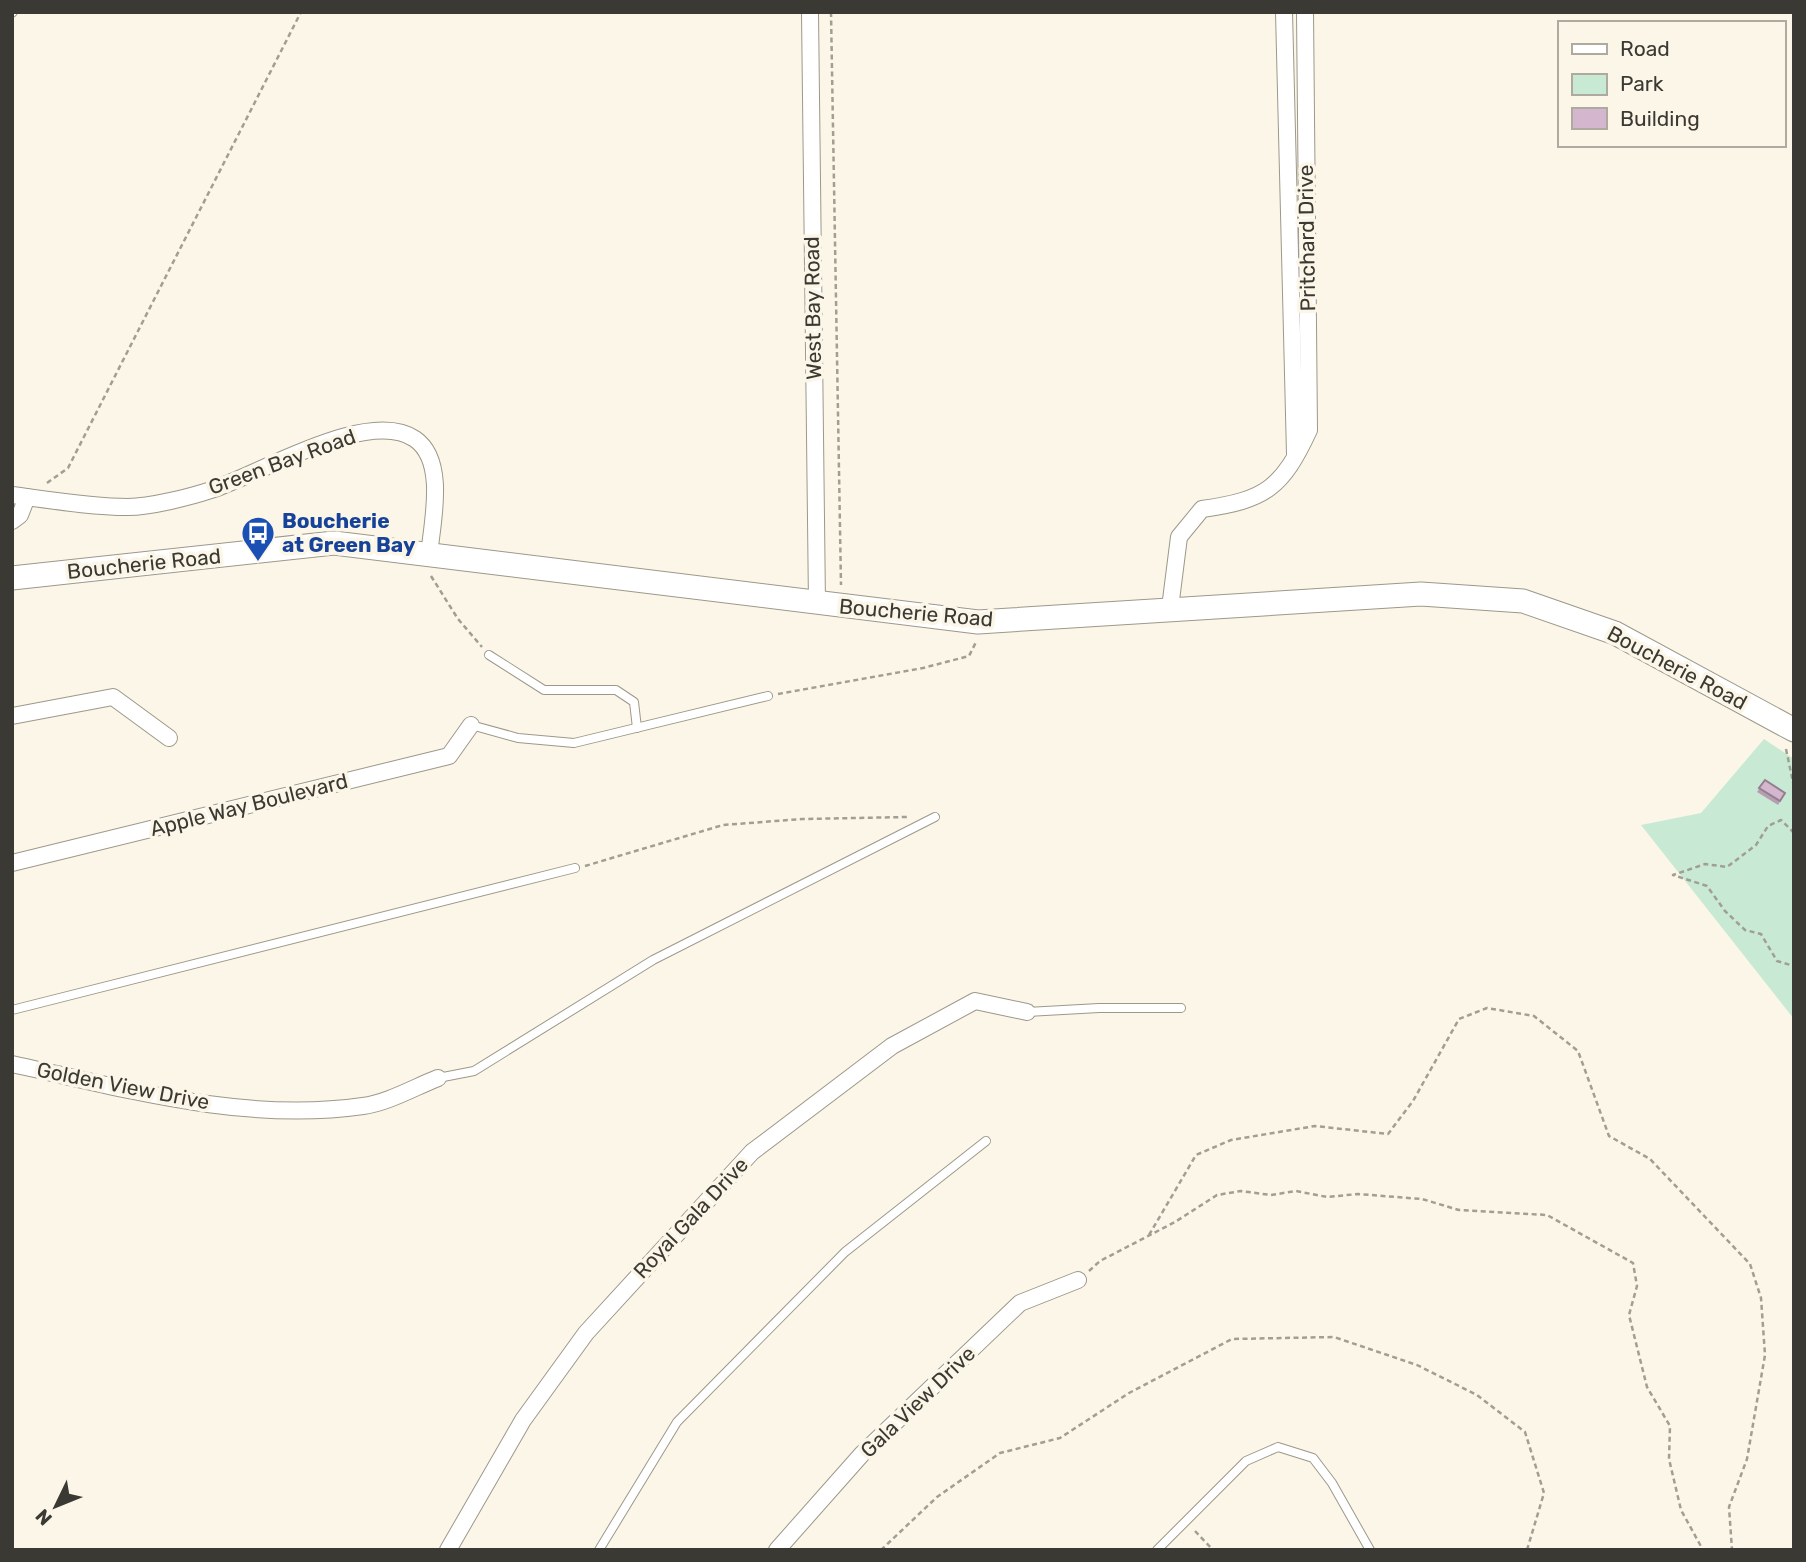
<svg xmlns="http://www.w3.org/2000/svg" width="1806" height="1562" font-family="Rubik,sans-serif">
<style>
.green{fill:#c8ead4}
.lines{fill:none;stroke-linecap:round;stroke-linejoin:round}
.service-casing{stroke:#9d988a;stroke-width:10}
.minor-casing{stroke:#9d988a;stroke-width:18}
.secondary-casing{stroke:#9d988a;stroke-width:25}
.path{stroke:#a29e93;stroke-width:2.5;stroke-dasharray:5 3.5;stroke-linecap:butt}
.service{stroke:#fff;stroke-width:8}
.minor{stroke:#fff;stroke-width:16}
.secondary{stroke:#fff;stroke-width:23}
.wall{fill:#b69db1}
.building{fill:#d4b6ce;stroke:#947f90;stroke-width:2}
.labels{text-anchor:middle;stroke-width:7;stroke-linejoin:round;paint-order:stroke}
.street-label{font-size:21px;fill:#3b3933;stroke:#fbf6e7}
.transit-label{font-size:21px;font-weight:bold;fill:#164399;stroke:#fbf6e7;text-anchor:start}
</style>
<rect width="100%" height="100%" fill="#fbf6e7"/>
<!-- green -->
<path class="green" d="M 1764,739 L 1794,759 L 1794,1019 L 1641,825 L 1701,813 Z"/>
<g class="lines">
<defs>
<g id="service">
<path d="M 12,13 L 13,12"/>
<path d="M 489,655 L 544,690 L 616,690 L 634,702 L 637,728"/>
<path d="M 471,725 L 518,738 L 574,743 L 768,696"/>
<path d="M 12,1010 L 575,868"/>
<path d="M 1027,1012 L 1099,1008 L 1181,1008"/>
<path d="M 438,1078 L 474,1071 L 653,960 L 935,817"/>
<path d="M 599,1550 L 677,1422 L 845,1252 L 986,1141"/>
<path d="M 1157,1550 L 1246,1461 L 1278,1447 L 1313,1458 L 1332,1483 L 1370,1550"/>
</g>
<g id="minor">
<path d="M 810,12 L 817,604"/>
<path d="M 1284,12 L 1295,454"/>
<path d="M 12,495 C 50,500 90,507 128,507 C 150,507 190,497 211,490 C 260,474 369,407 415,439 C 447,461 432,523 429,555"/>
<path d="M 12,521 L 20,515 L 27,497"/>
<path d="M 1170,608 L 1179,537 L 1202,509 C 1266,500 1282,488 1309,430 L 1305,12"/>
<path d="M 12,716 L 113,697 L 169,738"/>
<path d="M 12,863 L 449,756 L 471,725"/>
<path d="M 12,1064 C 126,1089 245,1123 363,1106 C 387,1103 415,1087 438,1078"/>
<path d="M 448,1550 L 523,1420 L 586,1333 L 752,1152 L 892,1046 L 975,1001 L 1027,1012"/>
<path d="M 777,1550 L 862,1454 L 1020,1303 L 1078,1280"/>
</g>
<path id="secondary" d="M 12,578 L 334,543 L 978,622 L 1421,594 L 1523,601 L 1615,633 L 1794,730"/>
</defs>
<!-- service casing -->
<use href="#service" class="service-casing"/>
<!-- minor casing -->
<use href="#minor" class="minor-casing"/>
<!-- secondary casing -->
<use href="#secondary" class="secondary-casing"/>
<!-- path -->
<g class="path">
<path d="M 831,12 L 841,585"/>
<path d="M 47,483 L 68,468 L 301,12"/>
<path d="M 431,576 L 458,619 L 482,647"/>
<path d="M 778,694 L 923,668 L 969,656 L 976,642"/>
<path d="M 1786,749 L 1794,787"/>
<path d="M 1794,833 L 1781,820 L 1768,826 L 1756,845 L 1727,867 L 1705,864 L 1673,875 L 1707,886 L 1725,911 L 1745,930 L 1761,934 L 1777,961 L 1794,966"/>
<path d="M 585,866 L 723,825 L 802,819 L 908,817"/>
<path d="M 1149,1235 L 1196,1155 L 1231,1140 L 1315,1126 L 1388,1134 L 1413,1101 L 1459,1019 L 1487,1008 L 1534,1016 L 1578,1051 L 1609,1136 L 1650,1159 L 1750,1264 L 1761,1298 L 1765,1355 L 1747,1459 L 1729,1507 L 1732,1550"/>
<path d="M 1089,1271 L 1100,1261 L 1175,1222 L 1217,1195 L 1241,1191 L 1271,1195 L 1296,1191 L 1327,1197 L 1358,1194 L 1422,1199 L 1459,1210 L 1547,1215 L 1633,1263 L 1637,1286 L 1629,1315 L 1647,1387 L 1670,1426 L 1669,1459 L 1681,1510 L 1703,1550"/>
<path d="M 1195,1531 L 1213,1550"/>
<path d="M 881,1550 L 937,1497 L 1000,1453 L 1060,1438 L 1129,1393 L 1232,1339 L 1334,1337 L 1417,1365 L 1477,1395 L 1525,1432 L 1544,1493 L 1527,1550"/>
</g>
<!-- service -->
<use href="#service" class="service"/>
<!-- minor -->
<use href="#minor" class="minor"/>
<!-- secondary -->
<use href="#secondary" class="secondary"/>
</g>
<!-- wall -->
<path class="wall" d="M 1765,780 L 1785,793 L 1778,805 L 1757,792 Z"/>
<!-- building -->
<path class="building" d="M 1765,780 L 1785,793 L 1780,801 L 1759,788 Z"/>
<!-- icons -->
<defs>
<symbol id="bus-pin" viewBox="-11 -11 22 30"><path d="M0 17L-7.5 6A9.5 9.5 0 1 1 7.5 6Z" fill="#1a4fb4" stroke="#fbf6e7"/><path d="M-5-6H5V4H4V6H2V4H-2V6H-4V4H-5ZM-3.5-4V0h7V-4ZM-3.5 1.2v1.5H-2V1.2ZM2 1.2v1.5H3.5V1.2Z" fill="#fff"/></symbol>
</defs>
<g fill-rule="evenodd">
<use href="#bus-pin" x="239" y="514" width="38" height="52"/>
</g>
<g class="labels">
<!-- street labels -->
<g class="street-label">
<text transform="translate(1307 238) rotate(-91)" y="7">Pritchard Drive</text>
<text transform="translate(813 308) rotate(-91)" y="7">West Bay Road</text>
<text transform="translate(282 462) rotate(-20)" y="7">Green Bay Road</text>
<text transform="translate(144 564) rotate(-6)" y="7">Boucherie Road</text>
<text transform="translate(916 613) rotate(5)" y="7">Boucherie Road</text>
<text transform="translate(1677 668) rotate(28)" y="7">Boucherie Road</text>
<text transform="translate(249 805) rotate(-14)" y="7">Apple Way Boulevard</text>
<text transform="translate(123 1086) rotate(11)" y="7">Golden View Drive</text>
<text transform="translate(691 1218) rotate(-47)" y="7">Royal Gala Drive</text>
<text transform="translate(918 1402) rotate(-44)" y="7">Gala View Drive</text>
</g>
<!-- transit labels -->
<g class="transit-label">
<text x="282" y="528">Boucherie<tspan x="282" dy="24">at Green Bay</tspan></text>
</g>
</g>
<!-- border -->
<rect width="1806" height="1562" fill="none" stroke="#3b3933" stroke-width="28"/>
<!-- legend -->
<rect x="1558" y="21" width="228" height="126" fill="#fbf6e7" stroke="#aeaa9f" stroke-width="2"/>
<rect x="1572" y="44" width="35" height="10" fill="#ffffff" stroke="#aeaa9f" stroke-width="2"/>
<text x="1620" y="56" font-size="21" fill="#3b3933">Road</text>
<rect x="1572" y="74" width="35" height="21" fill="#c8ead4" stroke="#aeaa9f" stroke-width="2"/>
<text x="1620" y="91" font-size="21" fill="#3b3933">Park</text>
<rect x="1572" y="108" width="35" height="21" fill="#d4b6ce" stroke="#aeaa9f" stroke-width="2"/>
<text x="1620" y="126" font-size="21" fill="#3b3933">Building</text>
<!-- north arrow -->
<g transform="translate(56 1506) rotate(227)" stroke="#fbf6e7" stroke-width="5" paint-order="stroke">
<path d="M0-5L12 26L0 18L-12 26Z" fill="#3b3933"/>
<text y="-10" font-size="19" font-weight="bold" text-anchor="middle" fill="#3b3933">N</text>
</g>
</svg>
